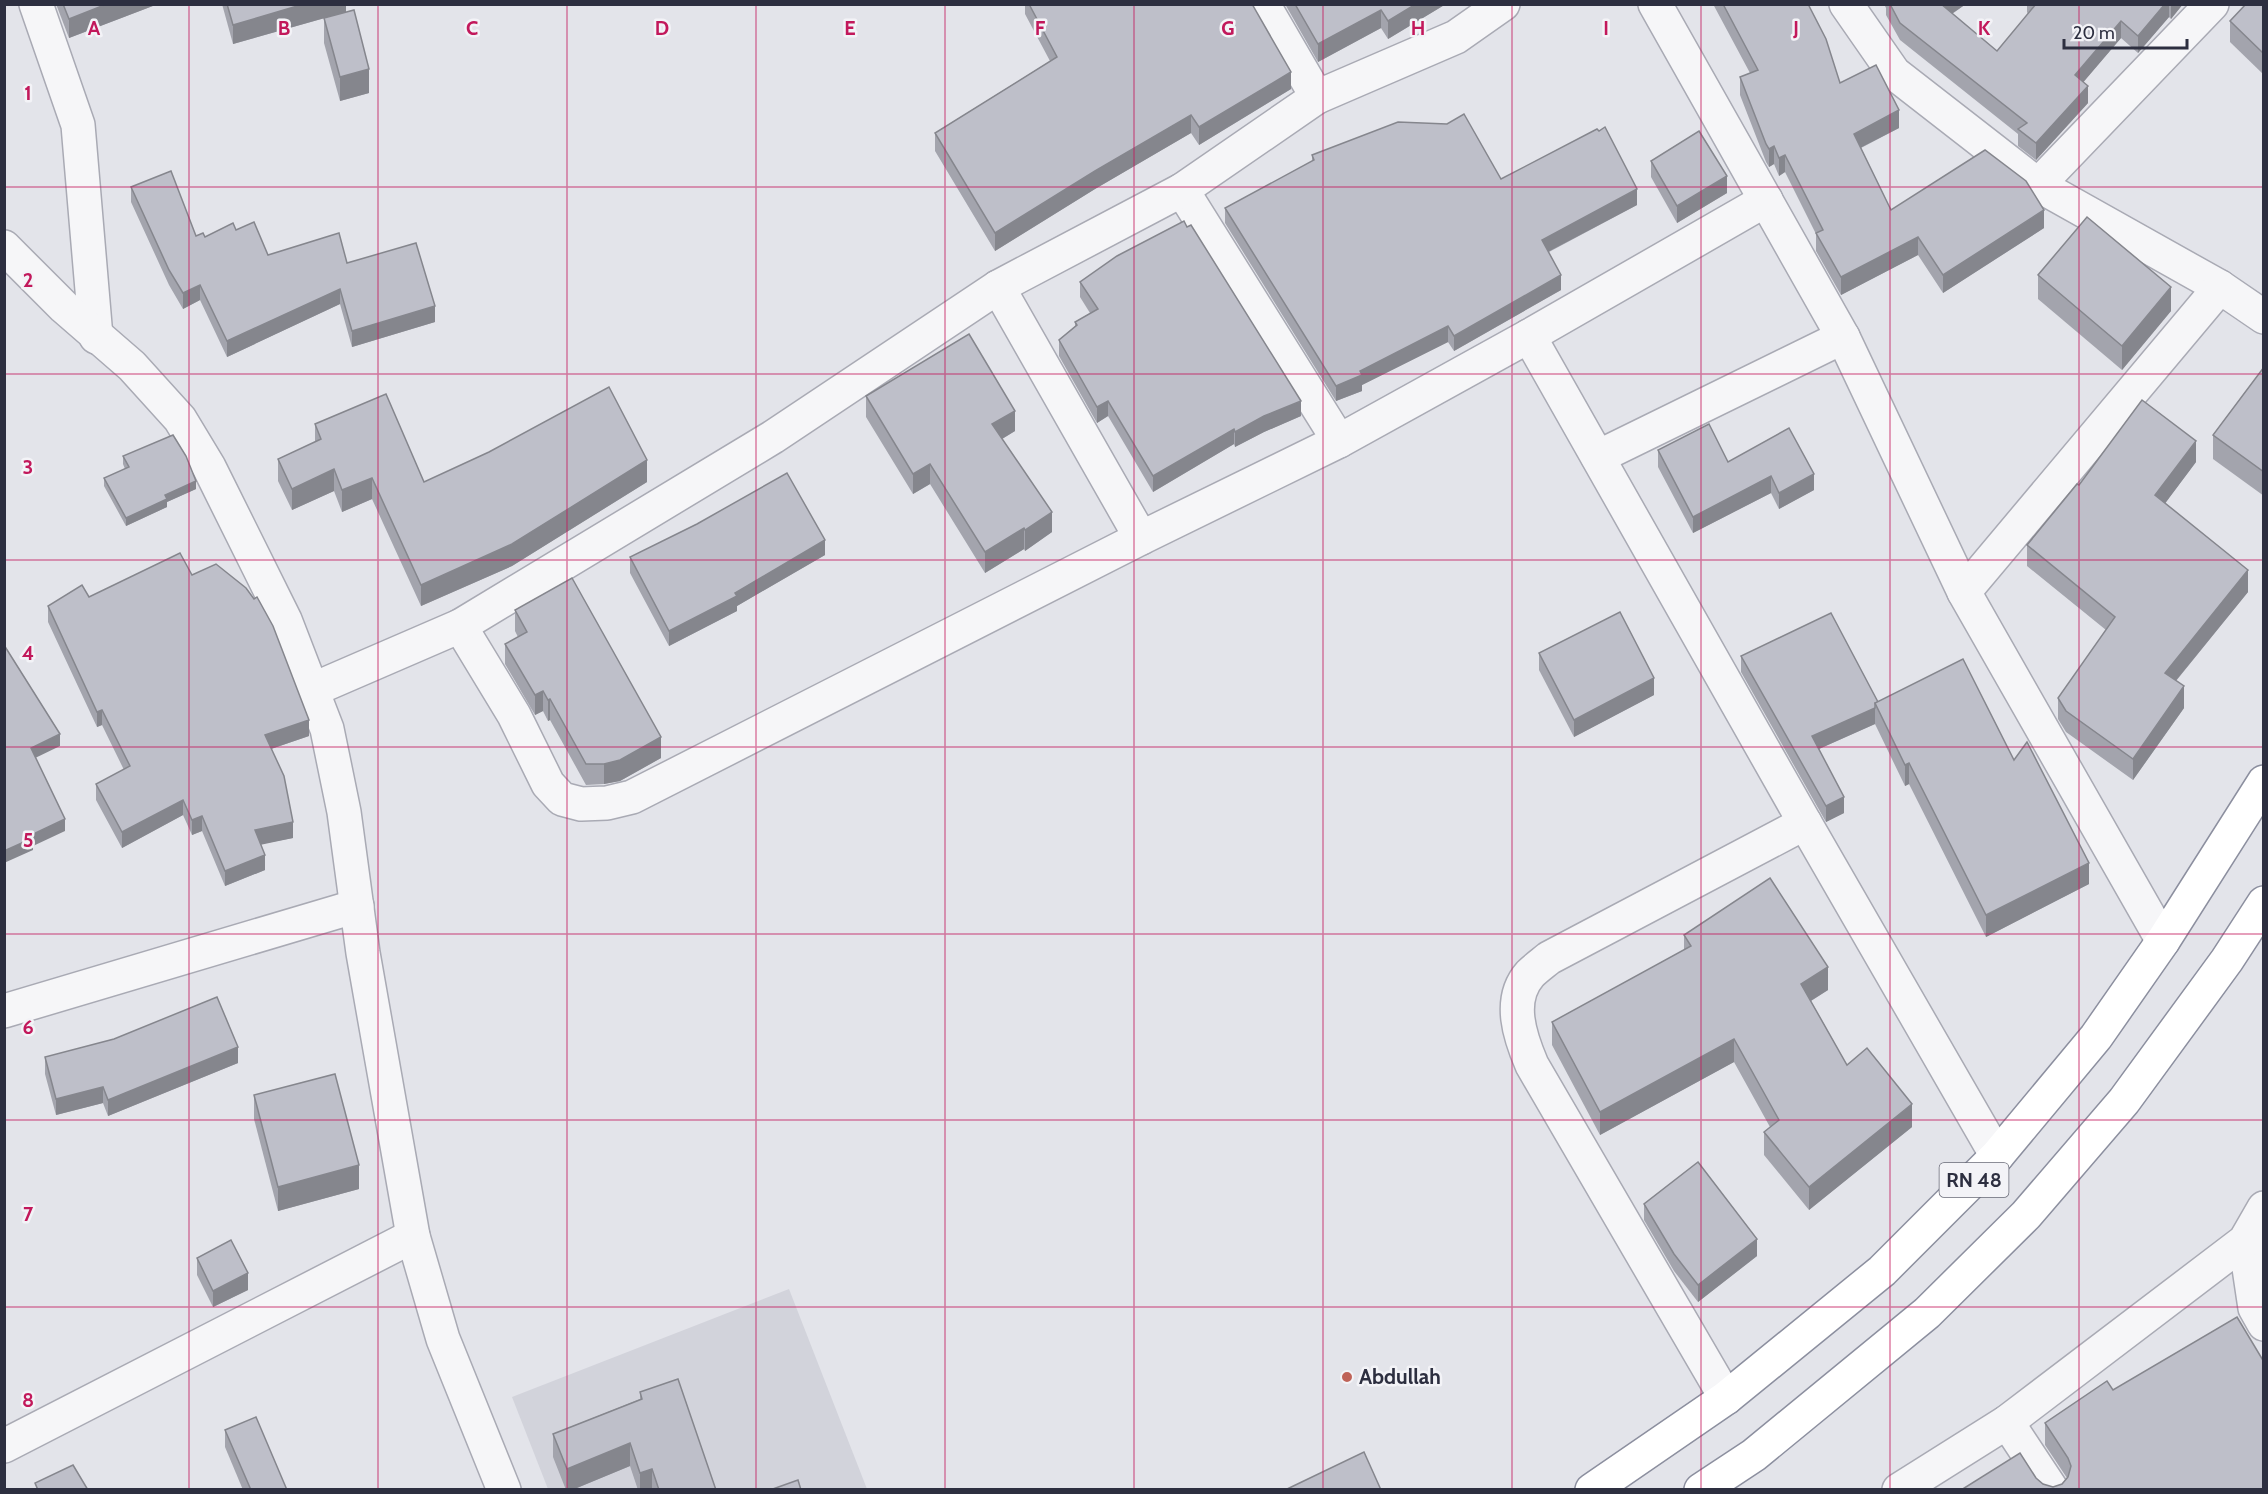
<svg xmlns="http://www.w3.org/2000/svg" width="2268" height="1494" font-family="Cabin,sans-serif">
<style>
.built{fill:#d2d3db}
.lines{fill:none;stroke-linecap:round;stroke-linejoin:round}
.minor-casing{stroke:#a9aab4;stroke-width:36}
.highway-casing{stroke:#8c8f9f;stroke-width:36}
.minor{stroke:#f6f6f8;stroke-width:33}
.highway{stroke:#fff;stroke-width:33}
.wall{fill:#a3a4ad}
.shaded-wall{fill:#85868d}
.building{fill:#bebfc9;stroke:#85868d;stroke-width:1.5}
.grid{fill:none;stroke:#c2185b;stroke-width:1.5;stroke-opacity:0.55}
.poi-dot{fill:#bf6358;stroke:#f3f3f7;stroke-width:2}
.labels{text-anchor:middle;stroke-width:5;stroke-linejoin:round;paint-order:stroke}
.shield{fill:#f3f3f7;stroke:#686a77;stroke-width:1.5}
.shield-label{font-size:20px;font-weight:bold;fill:#2d2f40}
.poi-label{font-size:21px;font-weight:bold;fill:#2d2f40;stroke:#f3f3f7;text-anchor:start}
.grid-label{font-size:20px;text-anchor:middle;font-weight:bold;fill:#c2185b;stroke:#f3f3f7;stroke-width:5;stroke-linejoin:round;paint-order:stroke}
</style>
<rect width="100%" height="100%" fill="#e3e4ea"/>
<!-- built -->
<path class="built" d="M 789,1289 L 867,1489 L 548,1489 L 512,1397 Z"/>
<g class="lines">
<defs>
<g id="minor">
<path d="M 36,4 L 78,125 L 96,337"/>
<path d="M 1263,4 L 1317,97"/>
<path d="M 1655,4 L 1843,337 L 1964,592 L 2163,941"/>
<path d="M 1846,4 L 1894,73 L 2038,185 L 2220,287 L 2264,317"/>
<path d="M 2038,185 L 2212,4"/>
<path d="M 1182,190 L 1339,441"/>
<path d="M 4,247 L 64,307 L 132,366 L 180,419 L 209,467 L 285,620 L 327,729 L 344,812 L 363,953 L 413,1236 L 443,1339 L 504,1490"/>
<path d="M 998,287 L 1141,538"/>
<path d="M 1529,336 L 1805,823 L 1997,1156"/>
<path d="M 1598,457 L 1843,337"/>
<path d="M 1964,592 L 2220,287"/>
<path d="M 460,626 L 514,715 L 548,784 L 562,799 L 581,804 L 607,803 L 632,797 L 1141,538 L 1339,441 L 1529,336 L 1766,200"/>
<path d="M 312,690 L 460,626 L 773,437 L 998,287 L 1182,190 L 1317,97 L 1456,37 L 1503,4"/>
<path d="M 4,1011 L 357,906"/>
<path d="M 2245,1241 L 2255,1308 L 2264,1324"/>
<path d="M 1726,1398 L 1532,1065 C 1520,1037 1507,1000 1530,974 C 1536,968 1543,963 1549,958 L 1805,823"/>
<path d="M 2007,1422 L 2052,1490"/>
<path d="M 4,1446 L 413,1236"/>
<path d="M 1899,1490 L 2007,1422 L 2245,1241 L 2264,1208"/>
</g>
<g id="highway">
<path d="M 1592,1490 L 1726,1398 L 1882,1271 L 1997,1156 L 2096,1037 L 2163,941 L 2264,782"/>
<path d="M 1701,1490 L 1754,1455 L 1927,1313 L 2026,1215 L 2124,1101 L 2227,960 L 2264,903"/>
</g>
</defs>
<!-- minor casing -->
<use href="#minor" class="minor-casing"/>
<!-- highway casing -->
<use href="#highway" class="highway-casing"/>
<!-- minor -->
<use href="#minor" class="minor"/>
<!-- highway -->
<use href="#highway" class="highway"/>
</g>
<!-- wall -->
<g class="wall">
<path d="M 56,4 L 158,4 L 69,38 Z"/>
<path d="M 222,4 L 346,4 L 346,12 L 233,44 Z"/>
<path d="M 1025,4 L 1252,4 L 1291,89 L 1199,145 L 1191,133 L 1095,189 L 995,251 L 935,151 L 935,133 L 1050,61 L 1025,14 Z"/>
<path d="M 1285,4 L 1446,4 L 1388,39 L 1381,28 L 1318,62 Z"/>
<path d="M 1713,4 L 1808,4 L 1840,83 L 1899,128 L 1861,148 L 1891,210 L 2044,228 L 1943,293 L 1918,255 L 1841,295 L 1816,251 L 1816,234 L 1785,172 L 1779,176 L 1774,164 L 1769,167 L 1766,162 L 1740,95 L 1740,77 L 1750,73 Z"/>
<path d="M 1884,4 L 1966,4 L 1952,14 L 1997,51 L 2028,14 L 2027,12 L 2027,4 L 2183,4 L 2171,19 L 2169,17 L 2138,53 L 2121,38 L 2083,82 L 2088,103 L 2036,160 L 2018,146 L 2018,134 L 1900,40 L 1886,15 L 1886,8 Z"/>
<path d="M 2264,4 L 2264,75 L 2230,42 L 2230,21 Z"/>
<path d="M 324,18 L 369,93 L 340,101 L 324,43 Z"/>
<path d="M 1312,155 L 1501,179 L 1637,205 L 1549,252 L 1561,290 L 1454,351 L 1448,342 L 1362,385 L 1362,391 L 1336,401 L 1225,223 L 1225,208 L 1312,162 Z"/>
<path d="M 1651,161 L 1727,193 L 1677,223 L 1651,177 Z"/>
<path d="M 131,187 L 196,236 L 205,237 L 268,255 L 347,263 L 435,322 L 352,347 L 340,304 L 227,357 L 200,300 L 183,309 L 169,285 L 131,202 Z"/>
<path d="M 2038,275 L 2171,311 L 2122,370 L 2038,299 Z"/>
<path d="M 1080,282 L 1301,416 L 1264,432 L 1235,447 L 1234,444 L 1153,492 L 1108,416 L 1097,423 L 1059,356 L 1059,340 L 1075,326 L 1075,322 L 1090,313 L 1080,297 Z"/>
<path d="M 2264,367 L 2264,496 L 2213,459 L 2213,435 Z"/>
<path d="M 866,396 L 1015,431 L 1002,439 L 1052,532 L 1025,551 L 1024,549 L 985,573 L 930,484 L 913,494 L 866,417 Z"/>
<path d="M 315,424 L 424,482 L 647,482 L 512,566 L 421,606 L 372,499 L 342,512 L 334,491 L 292,510 L 278,481 L 278,459 L 315,442 Z"/>
<path d="M 1658,450 L 1728,462 L 1814,490 L 1779,509 L 1771,493 L 1693,533 L 1658,467 Z"/>
<path d="M 123,456 L 196,489 L 167,502 L 167,507 L 126,526 L 104,486 L 104,478 L 125,469 L 123,464 Z"/>
<path d="M 2196,462 L 2165,503 L 2248,592 L 2176,681 L 2184,708 L 2133,780 L 2066,732 L 2058,719 L 2058,698 L 2106,630 L 2027,566 L 2027,545 L 2079,485 Z"/>
<path d="M 825,555 L 737,606 L 737,611 L 669,646 L 630,573 L 630,557 Z"/>
<path d="M 192,575 L 309,736 L 271,749 L 293,838 L 261,844 L 265,870 L 225,886 L 202,831 L 192,835 L 183,815 L 122,848 L 96,800 L 96,784 L 124,770 L 102,725 L 97,727 L 48,622 L 48,606 Z"/>
<path d="M 515,610 L 661,758 L 620,781 L 604,784 L 586,785 L 550,720 L 548,721 L 543,711 L 535,715 L 505,664 L 505,644 L 518,637 L 515,631 Z"/>
<path d="M 1539,653 L 1654,695 L 1574,737 L 1539,670 Z"/>
<path d="M 1741,656 L 1878,702 L 2014,760 L 2089,884 L 1986,937 L 1909,784 L 1905,786 L 1875,724 L 1819,749 L 1844,813 L 1826,822 L 1741,672 Z"/>
<path d="M 1684,935 L 1828,990 L 1811,1001 L 1847,1065 L 1912,1127 L 1809,1210 L 1764,1155 L 1764,1132 L 1770,1127 L 1734,1062 L 1600,1135 L 1552,1045 L 1552,1022 L 1684,950 Z"/>
<path d="M 45,1057 L 238,1063 L 108,1116 L 103,1103 L 56,1115 L 45,1074 Z"/>
<path d="M 254,1095 L 359,1189 L 278,1211 L 254,1119 Z"/>
<path d="M 1644,1204 L 1757,1256 L 1698,1302 L 1674,1271 L 1644,1220 Z"/>
<path d="M 197,1258 L 248,1290 L 213,1307 L 197,1275 Z"/>
<path d="M 2113,1390 L 2264,1490 L 1961,1490 L 2036,1478 L 2043,1484 L 2053,1487 L 2062,1484 L 2067,1478 L 2045,1445 L 2045,1423 Z"/>
<path d="M 640,1392 L 716,1490 L 638,1490 L 630,1466 L 572,1490 L 566,1490 L 553,1457 L 553,1434 L 640,1399 Z"/>
<path d="M 225,1430 L 287,1490 L 243,1490 L 225,1447 Z"/>
</g>
<!-- shaded-wall -->
<g class="shaded-wall">
<path d="M 107,4 L 158,4 L 69,38 L 69,19 Z"/>
<path d="M 304,4 L 346,4 L 346,12 L 233,44 L 233,25 Z"/>
<path d="M 1416,4 L 1446,4 L 1388,39 L 1388,21 Z"/>
<path d="M 1941,4 L 1966,4 L 1941,21 Z"/>
<path d="M 2165,4 L 2169,4 L 2169,17 L 2138,53 L 2138,36 Z"/>
<path d="M 2171,4 L 2183,4 L 2171,19 Z"/>
<path d="M 1381,10 L 1381,28 L 1318,62 L 1318,44 Z"/>
<path d="M 2121,21 L 2121,38 L 2075,92 L 2075,75 Z"/>
<path d="M 369,69 L 369,93 L 340,101 L 340,77 Z"/>
<path d="M 1291,72 L 1291,89 L 1199,145 L 1199,127 Z"/>
<path d="M 2088,86 L 2088,103 L 2036,160 L 2036,143 Z"/>
<path d="M 1899,110 L 1899,128 L 1854,151 L 1854,134 Z"/>
<path d="M 1191,115 L 1191,133 L 1095,189 L 995,251 L 995,233 L 1095,171 Z"/>
<path d="M 1774,146 L 1774,164 L 1769,167 L 1769,149 Z"/>
<path d="M 1785,155 L 1785,172 L 1779,176 L 1779,158 Z"/>
<path d="M 1727,176 L 1727,193 L 1677,223 L 1677,206 Z"/>
<path d="M 1637,189 L 1637,205 L 1542,255 L 1542,240 Z"/>
<path d="M 2044,210 L 2044,228 L 1943,293 L 1943,275 Z"/>
<path d="M 1918,237 L 1918,255 L 1841,295 L 1841,277 Z"/>
<path d="M 1561,275 L 1561,290 L 1454,351 L 1454,336 Z"/>
<path d="M 200,285 L 200,300 L 183,309 L 183,293 Z"/>
<path d="M 2171,287 L 2171,311 L 2122,370 L 2122,346 Z"/>
<path d="M 340,289 L 340,304 L 227,357 L 227,341 Z"/>
<path d="M 435,306 L 435,322 L 352,347 L 352,331 Z"/>
<path d="M 1448,326 L 1448,342 L 1362,385 L 1362,391 L 1336,401 L 1336,386 L 1360,371 Z"/>
<path d="M 1108,401 L 1108,416 L 1097,423 L 1097,407 Z"/>
<path d="M 1301,401 L 1301,416 L 1264,432 L 1235,447 L 1235,432 L 1264,416 Z"/>
<path d="M 1015,411 L 1015,431 L 992,445 L 992,424 Z"/>
<path d="M 1234,429 L 1234,444 L 1153,492 L 1153,476 Z"/>
<path d="M 2196,441 L 2196,462 L 2155,517 L 2155,495 Z"/>
<path d="M 647,460 L 647,482 L 512,566 L 421,606 L 421,585 Z"/>
<path d="M 930,464 L 930,484 L 913,494 L 913,474 Z"/>
<path d="M 334,469 L 334,491 L 292,510 L 292,489 Z"/>
<path d="M 1814,474 L 1814,490 L 1779,509 L 1779,493 Z"/>
<path d="M 1771,476 L 1771,493 L 1693,533 L 1693,517 Z"/>
<path d="M 372,478 L 372,499 L 342,512 L 342,490 Z"/>
<path d="M 196,481 L 196,489 L 167,502 L 167,507 L 126,526 L 126,518 L 165,495 Z"/>
<path d="M 1052,512 L 1052,532 L 1025,551 L 1025,530 Z"/>
<path d="M 1024,528 L 1024,549 L 985,573 L 985,552 Z"/>
<path d="M 825,540 L 825,555 L 737,606 L 737,611 L 669,646 L 669,631 Z"/>
<path d="M 2248,570 L 2248,592 L 2165,694 L 2165,673 Z"/>
<path d="M 1654,678 L 1654,695 L 1574,737 L 1574,720 Z"/>
<path d="M 2184,686 L 2184,708 L 2133,780 L 2133,759 Z"/>
<path d="M 543,691 L 543,711 L 535,715 L 535,695 Z"/>
<path d="M 550,699 L 550,720 L 548,721 L 548,700 Z"/>
<path d="M 1875,708 L 1875,724 L 1812,752 L 1812,736 Z"/>
<path d="M 102,710 L 102,725 L 97,727 L 97,712 Z"/>
<path d="M 309,720 L 309,736 L 265,751 L 265,735 Z"/>
<path d="M 60,734 L 60,746 L 31,760 L 31,748 Z"/>
<path d="M 661,737 L 661,758 L 620,781 L 604,784 L 604,764 Z"/>
<path d="M 1909,763 L 1909,784 L 1905,786 L 1905,765 Z"/>
<path d="M 1844,797 L 1844,813 L 1826,822 L 1826,806 Z"/>
<path d="M 183,800 L 183,815 L 122,848 L 122,832 Z"/>
<path d="M 202,816 L 202,831 L 192,835 L 192,820 Z"/>
<path d="M 65,819 L 65,831 L 33,846 L 33,850 L 4,863 L 4,851 L 31,835 Z"/>
<path d="M 293,822 L 293,838 L 255,846 L 255,830 Z"/>
<path d="M 265,855 L 265,870 L 225,886 L 225,871 Z"/>
<path d="M 2089,863 L 2089,884 L 1986,937 L 1986,915 Z"/>
<path d="M 1828,967 L 1828,990 L 1801,1007 L 1801,984 Z"/>
<path d="M 1734,1039 L 1734,1062 L 1600,1135 L 1600,1112 Z"/>
<path d="M 238,1047 L 238,1063 L 108,1116 L 108,1100 Z"/>
<path d="M 103,1087 L 103,1103 L 56,1115 L 56,1099 Z"/>
<path d="M 1912,1104 L 1912,1127 L 1809,1210 L 1809,1187 Z"/>
<path d="M 359,1165 L 359,1189 L 278,1211 L 278,1187 Z"/>
<path d="M 1757,1239 L 1757,1256 L 1698,1302 L 1698,1285 Z"/>
<path d="M 248,1273 L 248,1290 L 213,1307 L 213,1291 Z"/>
<path d="M 630,1443 L 630,1466 L 572,1490 L 567,1490 L 567,1469 Z"/>
<path d="M 652,1469 L 652,1490 L 640,1490 L 640,1473 Z"/>
</g>
<!-- building -->
<g class="building">
<path d="M 63,4 L 107,4 L 69,19 Z"/>
<path d="M 227,4 L 304,4 L 233,25 Z"/>
<path d="M 1029,4 L 1252,4 L 1291,72 L 1199,127 L 1191,115 L 1095,171 L 995,233 L 935,133 L 1057,57 Z"/>
<path d="M 1295,4 L 1416,4 L 1388,21 L 1381,10 L 1318,44 Z"/>
<path d="M 1723,4 L 1808,4 L 1826,39 L 1840,83 L 1876,65 L 1899,110 L 1854,134 L 1891,210 L 1985,150 L 2026,181 L 2044,210 L 1943,275 L 1918,237 L 1841,277 L 1816,233 L 1823,230 L 1785,155 L 1779,158 L 1774,146 L 1769,149 L 1766,144 L 1740,77 L 1758,70 Z"/>
<path d="M 1890,4 L 1941,4 L 1997,51 L 2036,4 L 2165,4 L 2138,36 L 2121,21 L 2075,75 L 2088,86 L 2036,143 L 2018,129 L 2027,123 L 1900,23 Z"/>
<path d="M 2246,4 L 2264,4 L 2264,54 L 2230,21 Z"/>
<path d="M 354,10 L 369,69 L 340,77 L 324,18 Z"/>
<path d="M 1464,114 L 1501,179 L 1597,129 L 1599,131 L 1605,127 L 1637,189 L 1542,240 L 1561,275 L 1454,336 L 1448,326 L 1360,371 L 1362,375 L 1336,386 L 1225,208 L 1314,160 L 1312,155 L 1398,122 L 1447,124 Z"/>
<path d="M 1699,131 L 1727,176 L 1677,206 L 1651,161 Z"/>
<path d="M 171,171 L 196,236 L 203,233 L 205,237 L 233,223 L 236,230 L 254,222 L 268,255 L 339,233 L 347,263 L 416,243 L 435,306 L 352,331 L 340,289 L 227,341 L 200,285 L 183,293 L 169,270 L 131,187 Z"/>
<path d="M 2087,217 L 2171,287 L 2122,346 L 2038,275 Z"/>
<path d="M 1184,221 L 1187,227 L 1191,225 L 1301,401 L 1264,416 L 1235,432 L 1234,429 L 1153,476 L 1108,401 L 1097,407 L 1059,340 L 1077,325 L 1075,322 L 1098,309 L 1080,282 L 1117,256 Z"/>
<path d="M 969,334 L 1015,411 L 992,424 L 1052,512 L 1025,530 L 1024,528 L 985,552 L 930,464 L 913,474 L 866,396 Z"/>
<path d="M 2264,367 L 2264,472 L 2213,435 Z"/>
<path d="M 609,387 L 647,460 L 512,544 L 421,585 L 372,478 L 342,490 L 334,469 L 292,489 L 278,459 L 321,439 L 315,424 L 386,394 L 424,482 L 489,452 Z"/>
<path d="M 2142,400 L 2196,441 L 2155,495 L 2248,570 L 2165,673 L 2184,686 L 2133,759 L 2066,711 L 2058,698 L 2115,617 L 2027,545 L 2077,484 L 2079,485 Z"/>
<path d="M 1709,424 L 1728,462 L 1789,428 L 1814,474 L 1779,493 L 1771,476 L 1693,517 L 1658,450 Z"/>
<path d="M 173,435 L 186,456 L 196,481 L 165,495 L 167,499 L 126,518 L 104,478 L 129,467 L 123,456 Z"/>
<path d="M 787,473 L 825,540 L 735,593 L 737,596 L 669,631 L 630,557 L 697,524 Z"/>
<path d="M 180,553 L 192,575 L 216,564 L 246,588 L 254,599 L 257,597 L 273,626 L 309,720 L 265,735 L 284,776 L 293,822 L 255,830 L 265,855 L 225,871 L 202,816 L 192,820 L 183,800 L 122,832 L 96,784 L 130,766 L 102,710 L 97,712 L 48,606 L 82,585 L 89,597 Z"/>
<path d="M 572,578 L 661,737 L 620,760 L 604,764 L 586,764 L 550,699 L 548,700 L 543,691 L 535,695 L 505,644 L 527,632 L 515,610 Z"/>
<path d="M 1620,612 L 1654,678 L 1574,720 L 1539,653 Z"/>
<path d="M 1831,613 L 1878,702 L 1875,703 L 1875,708 L 1812,736 L 1844,797 L 1826,806 L 1741,656 Z"/>
<path d="M 4,645 L 60,734 L 31,748 L 65,819 L 31,835 L 33,838 L 4,851 Z"/>
<path d="M 1963,659 L 2014,760 L 2027,742 L 2089,863 L 1986,915 L 1909,763 L 1905,765 L 1875,703 Z"/>
<path d="M 1770,878 L 1828,967 L 1801,984 L 1847,1065 L 1867,1048 L 1912,1104 L 1809,1187 L 1764,1132 L 1779,1120 L 1734,1039 L 1600,1112 L 1552,1022 L 1691,946 L 1684,935 Z"/>
<path d="M 217,997 L 238,1047 L 108,1100 L 103,1087 L 56,1099 L 45,1057 L 114,1039 Z"/>
<path d="M 335,1074 L 359,1165 L 278,1187 L 254,1095 Z"/>
<path d="M 1698,1162 L 1757,1239 L 1698,1285 L 1674,1254 L 1644,1204 Z"/>
<path d="M 231,1240 L 248,1273 L 213,1291 L 197,1258 Z"/>
<path d="M 2237,1317 L 2264,1362 L 2264,1490 L 2087,1490 L 2086,1489 L 2085,1490 L 1961,1490 L 2020,1453 L 2036,1478 L 2043,1484 L 2053,1487 L 2062,1484 L 2068,1477 L 2071,1466 L 2068,1458 L 2045,1423 L 2107,1381 L 2113,1390 Z"/>
<path d="M 678,1379 L 716,1490 L 659,1490 L 652,1469 L 640,1473 L 630,1443 L 567,1469 L 553,1434 L 642,1399 L 640,1392 Z"/>
<path d="M 256,1417 L 287,1490 L 251,1490 L 225,1430 Z"/>
<path d="M 1364,1452 L 1381,1490 L 1285,1490 Z"/>
<path d="M 73,1465 L 88,1490 L 38,1490 L 35,1483 Z"/>
<path d="M 798,1480 L 801,1490 L 770,1490 Z"/>
</g>
<!-- grid -->
<path class="grid" d="M 189,4 L 189,1490M 378,4 L 378,1490M 567,4 L 567,1490M 756,4 L 756,1490M 945,4 L 945,1490M 1134,4 L 1134,1490M 1323,4 L 1323,1490M 1512,4 L 1512,1490M 1701,4 L 1701,1490M 1890,4 L 1890,1490M 2079,4 L 2079,1490M 4,187 L 2264,187M 4,374 L 2264,374M 4,560 L 2264,560M 4,747 L 2264,747M 4,934 L 2264,934M 4,1120 L 2264,1120M 4,1307 L 2264,1307"/>
<!-- markers -->
<circle class="poi-dot" cx="1347" cy="1377" r="6"/>
<g class="labels">
<!-- shield labels -->
<rect class="shield" x="1939.5" y="1163" width="69" height="34" rx="4.5"/>
<g class="shield-label">
<text x="1974" y="1187">RN 48</text>
</g>
<!-- poi labels -->
<g class="poi-label">
<text x="1359" y="1384">Abdullah</text>
</g>
</g>
<g class="grid-label">
<text x="94" y="35">A</text>
<text x="284" y="35">B</text>
<text x="472" y="35">C</text>
<text x="662" y="35">D</text>
<text x="850" y="35">E</text>
<text x="1040" y="35">F</text>
<text x="1228" y="35">G</text>
<text x="1418" y="35">H</text>
<text x="1606" y="35">I</text>
<text x="1796" y="35">J</text>
<text x="1984" y="35">K</text>
<text x="28" y="100">1</text>
<text x="28" y="287">2</text>
<text x="28" y="474">3</text>
<text x="28" y="660">4</text>
<text x="28" y="847">5</text>
<text x="28" y="1034">6</text>
<text x="28" y="1221">7</text>
<text x="28" y="1407">8</text>
</g>
<!-- border -->
<rect width="2268" height="1494" fill="none" stroke="#2d2f40" stroke-width="12"/>
<!-- scale -->
<path d="M2064 39v9h123v-9" fill="none" stroke="#2d2f40" stroke-width="3"/>
<text x="2073" y="39" font-size="18" fill="#2d2f40" stroke="#f3f3f7" stroke-width="4.5" paint-order="stroke">20 m</text>
</svg>
